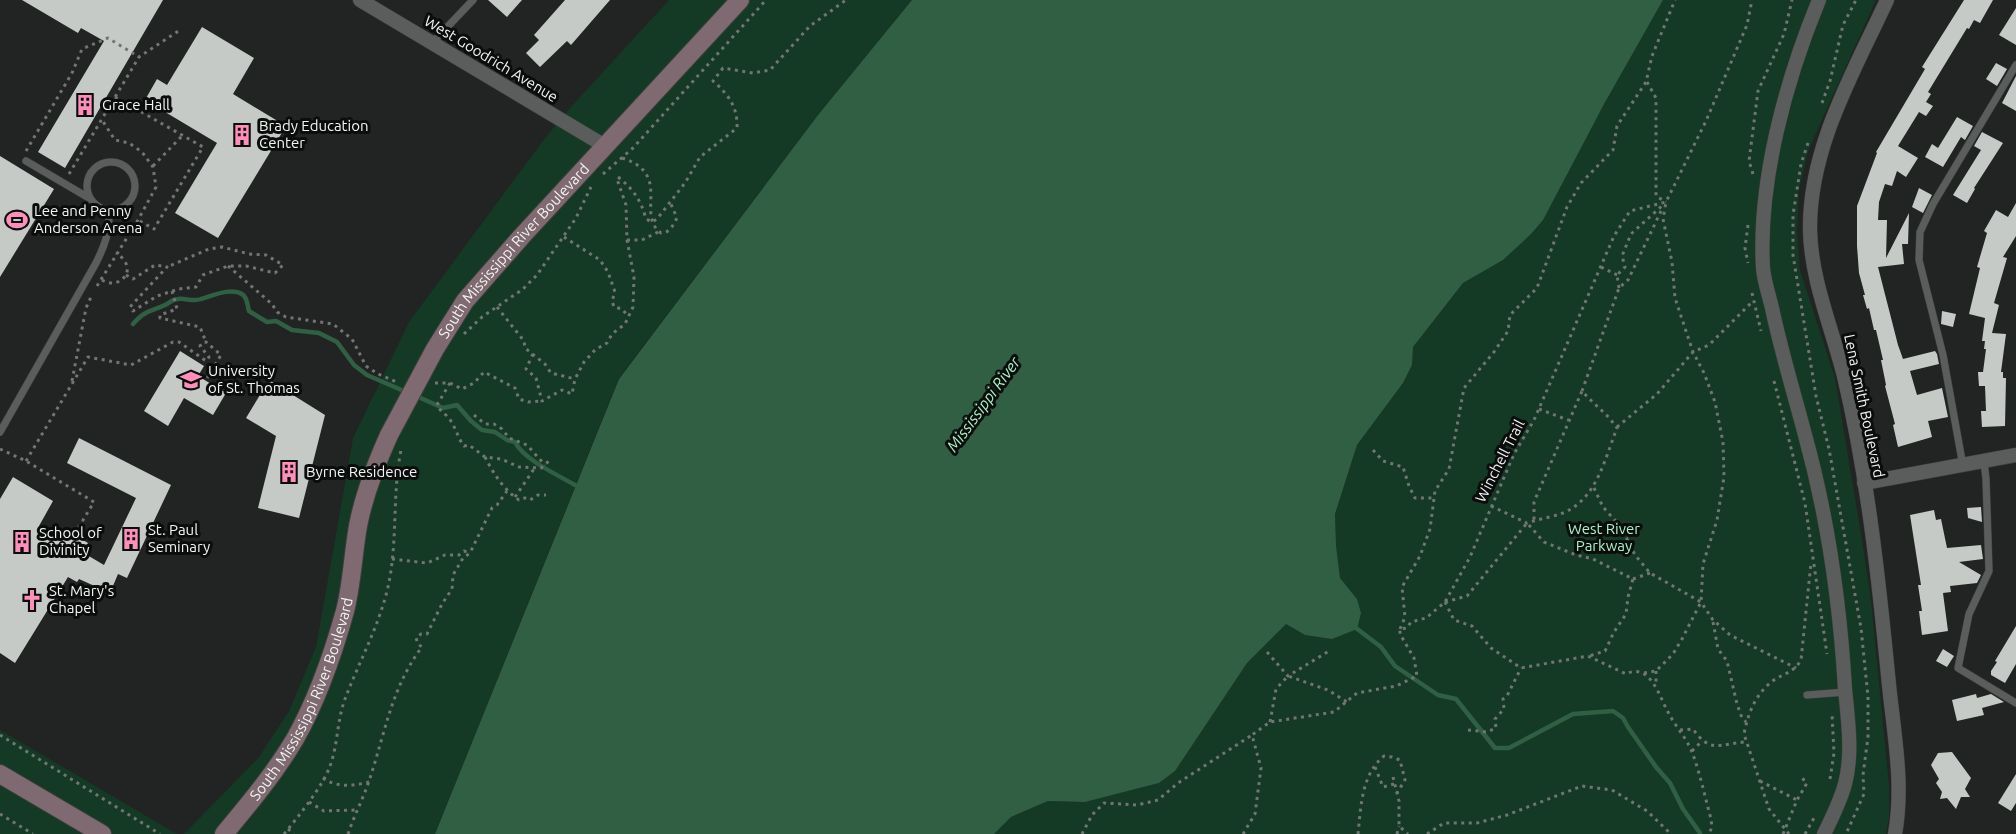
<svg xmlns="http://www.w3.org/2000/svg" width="2016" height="834" font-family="Ubuntu,sans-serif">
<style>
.green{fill:#143924}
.water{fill:#315f44}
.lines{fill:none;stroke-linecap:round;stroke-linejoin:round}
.stream{stroke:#315f44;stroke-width:4.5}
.building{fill:#c6cac7}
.lane-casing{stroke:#3d403e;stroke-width:8}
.street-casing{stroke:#3d403e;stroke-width:15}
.secondary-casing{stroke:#3d403e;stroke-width:20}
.path{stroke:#727573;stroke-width:3;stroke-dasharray:3 4.5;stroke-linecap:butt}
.lane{stroke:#5a5d5b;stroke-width:7}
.street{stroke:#5a5d5b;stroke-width:14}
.secondary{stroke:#7f6a71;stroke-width:18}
.secondary-bridge-casing{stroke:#3d403e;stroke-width:20;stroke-linecap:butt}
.secondary-bridge{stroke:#7f6a71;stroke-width:18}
.labels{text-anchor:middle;stroke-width:6;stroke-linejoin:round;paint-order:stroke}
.street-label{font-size:15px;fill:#f3f5f3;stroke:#0b0d0c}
.poi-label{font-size:15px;fill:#f3f5f3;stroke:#0b0d0c;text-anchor:start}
.park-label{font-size:15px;fill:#a9f4c5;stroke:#0b0d0c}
.water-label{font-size:16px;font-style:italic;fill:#a9f4c5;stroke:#0b0d0c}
</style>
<rect width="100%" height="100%" fill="#212422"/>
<!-- green -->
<g class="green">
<path d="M 669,0 L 912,0 L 818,115 L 619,378 L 435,834 L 184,834 L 259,757 L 289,711 L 316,647 L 353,438 L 409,322 L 545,138 L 569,109 Z"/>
<path d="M 1663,0 L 1876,0 L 1808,151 L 1799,190 L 1797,230 L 1800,270 L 1835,378 L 1862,540 L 1871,600 L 1889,785 L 1889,817 L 1886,834 L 994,834 L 1011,817 L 1048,801 L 1085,802 L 1159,783 L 1175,771 L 1247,663 L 1286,624 L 1305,635 L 1357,599 L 1340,578 L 1336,545 L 1335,514 L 1357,445 L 1403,383 L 1412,365 L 1413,347 L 1463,283 L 1503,260 L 1603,106 Z"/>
<path d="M 0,730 L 177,834 L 0,834 Z"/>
</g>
<!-- water -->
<path class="water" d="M 912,0 L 1663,0 L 1603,106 L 1543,220 L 1531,234 L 1503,260 L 1463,283 L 1413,347 L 1412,365 L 1403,383 L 1357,445 L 1335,514 L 1336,545 L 1340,578 L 1357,599 L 1361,613 L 1357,629 L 1332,639 L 1305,635 L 1286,624 L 1247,663 L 1175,771 L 1159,783 L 1085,802 L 1048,801 L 1011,817 L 994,834 L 435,834 L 619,379 L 818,115 Z"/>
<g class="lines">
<!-- stream -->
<g class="stream">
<path d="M 133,324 C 145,310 150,312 165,305 C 169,303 173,299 178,299 C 186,298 193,302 201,299 C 212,296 231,287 242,294 C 248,298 247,305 249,311 L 267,322 L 276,321 L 292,330 L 319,333 L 337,342 L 354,365 L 367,375 L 406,392"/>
<path d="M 414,395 L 443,408 L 457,405 L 471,421 L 482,430 L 495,432 L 507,440 L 515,442 C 524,460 558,475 575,485"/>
<path d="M 1352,625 L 1381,647 L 1395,666 L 1438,695 L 1456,699 L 1495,748 L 1509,748 L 1573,714 L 1613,711 L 1623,718 L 1628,727 L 1656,767 L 1670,783 L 1683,809 L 1700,833"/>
</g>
</g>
<!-- building -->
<g class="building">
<path d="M 22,0 L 163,0 L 65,168 L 38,152 L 104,41 L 81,28 L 78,33 Z"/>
<path d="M 488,0 L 522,0 L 507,17 Z"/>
<path d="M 565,0 L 610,0 L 571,45 L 567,41 L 540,67 L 526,53 L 539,40 L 534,35 Z"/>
<path d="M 1964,0 L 1993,0 L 1980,23 L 1974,20 L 1969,29 L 1967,28 L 1928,92 L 1931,94 L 1926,102 L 1933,106 L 1926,116 L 1919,112 L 1898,146 L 1918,158 L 1906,177 L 1897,171 L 1892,186 L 1885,184 L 1879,202 L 1878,220 L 1887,220 L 1886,258 L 1909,213 L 1908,244 L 1902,244 L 1904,264 L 1878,267 L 1898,345 L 1903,359 L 1935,351 L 1937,354 L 1939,364 L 1910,371 L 1917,395 L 1942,388 L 1948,417 L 1928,421 L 1932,437 L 1898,447 L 1893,425 L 1895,424 L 1885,386 L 1886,385 L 1881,360 L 1883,360 L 1876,330 L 1874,330 L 1869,308 L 1867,309 L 1863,295 L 1865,295 L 1859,273 L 1857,246 L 1857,206 L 1877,153 L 1876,152 L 1925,69 L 1922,67 Z"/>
<path d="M 2016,8 L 2016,45 L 1999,35 Z"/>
<path d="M 202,27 L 254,58 L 233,94 L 286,126 L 218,238 L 175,213 L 217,143 L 145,100 L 157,79 L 167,85 Z"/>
<path d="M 1996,63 L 2007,69 L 1997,86 L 1986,79 Z"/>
<path d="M 2016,76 L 2016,111 L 2002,103 Z"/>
<path d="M 1957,117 L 1973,126 L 1965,140 L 1961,137 L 1943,167 L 1925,157 L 1932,144 L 1938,148 Z"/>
<path d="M 1982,132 L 2003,143 L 1974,188 L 1975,189 L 1967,203 L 1953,195 L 1981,150 L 1974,146 Z"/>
<path d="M 0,156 L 54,189 L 0,277 Z"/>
<path d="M 1919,188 L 1932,195 L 1923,213 L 1912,207 Z"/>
<path d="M 2016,203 L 2016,236 L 2003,257 L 2007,258 L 1994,303 L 1999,305 L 1992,333 L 2006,334 L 2001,372 L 2003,372 L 2003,378 L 2006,378 L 2005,426 L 1982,427 L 1981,411 L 1986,411 L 1985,386 L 1979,386 L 1978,372 L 1983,372 L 1986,349 L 1984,349 L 1985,341 L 1982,341 L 1985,318 L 1969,314 L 1980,268 L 1977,267 L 1987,233 L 1984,231 L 1996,210 L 2008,217 Z"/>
<path d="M 1942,311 L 1956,314 L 1953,327 L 1941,324 Z"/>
<path d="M 180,351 L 204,366 L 198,376 L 226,393 L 213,415 L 184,398 L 168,426 L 144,411 Z"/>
<path d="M 269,380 L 325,415 L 299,518 L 258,508 L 276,436 L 246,418 Z"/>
<path d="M 79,438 L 171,485 L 127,578 L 118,574 L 110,593 L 79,579 L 77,582 L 68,577 L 15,663 L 0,653 L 0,499 L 13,477 L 53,501 L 39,526 L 59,538 L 65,529 L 88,543 L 82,552 L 104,565 L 136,498 L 67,463 Z"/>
<path d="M 1981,507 L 1982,522 L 1968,518 L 1967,508 Z"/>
<path d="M 1934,510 L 1936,520 L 1941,519 L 1947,548 L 1981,545 L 1983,559 L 1959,562 L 1981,575 L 1977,583 L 1950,586 L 1951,592 L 1943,593 L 1948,631 L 1922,635 L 1919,611 L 1922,611 L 1918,585 L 1921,585 L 1910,515 Z"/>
<path d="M 2016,626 L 2016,664 L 2005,683 L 1991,675 L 1991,671 L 1997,662 L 1995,661 Z"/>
<path d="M 1943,649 L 1954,656 L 1947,667 L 1936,661 Z"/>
<path d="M 1976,694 L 1977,698 L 1991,694 L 2004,702 L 1982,708 L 1984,715 L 1957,721 L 1952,700 Z"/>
<path d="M 1952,752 L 1971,778 L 1965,789 L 1970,797 L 1961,797 L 1956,809 L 1947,798 L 1940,799 L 1942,792 L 1936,783 L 1939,779 L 1931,765 L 1938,753 Z"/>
<path d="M 2016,774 L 2016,803 L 2011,811 L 1998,803 Z"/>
</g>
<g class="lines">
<defs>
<g id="lane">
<path d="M 433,42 L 473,0"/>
<path d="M 26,161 L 89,198"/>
<circle cx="111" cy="186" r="24"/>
<path d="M 0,432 L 96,263 C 105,245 110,231 109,211"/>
<path d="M 1984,462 L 1986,479 L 1989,571 L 1969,614 L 1958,668 L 2016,703"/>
<path d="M 1963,466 L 1943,355 L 1919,260 L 1920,232 L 1933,204 L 2016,65"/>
<path d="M 1807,695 L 1846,692"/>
</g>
<g id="street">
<path d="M 360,0 L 605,146"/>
<path d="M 1819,0 C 1786,80 1758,181 1763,268 C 1764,281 1769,295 1772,308 C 1781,351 1794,393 1805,435 C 1828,518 1840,604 1845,689 C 1848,720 1853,754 1845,784 C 1840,802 1832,818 1824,834"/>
<path d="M 1887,0 C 1853,73 1809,148 1810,230 C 1811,280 1832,328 1844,376 C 1868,477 1879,582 1889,685 C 1894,734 1904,785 1895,834"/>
<path d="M 1864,483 L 2016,455"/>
</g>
<g id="secondary">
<path id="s1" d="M 435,349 L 465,301 L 522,236 L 740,0"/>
<path d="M 0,774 L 102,834"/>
<path id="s2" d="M 224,834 C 249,804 275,773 295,739 C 317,700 333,654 345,611 C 352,584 353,554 358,526 C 364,494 376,464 389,435"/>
</g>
</defs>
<!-- lane casing -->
<use href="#lane" class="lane-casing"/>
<!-- street casing -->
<use href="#street" class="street-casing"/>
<!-- secondary casing -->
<use href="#secondary" class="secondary-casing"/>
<!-- path -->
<g class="path">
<path d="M 1647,82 L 1656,98 L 1656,196 L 1666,202"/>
<path d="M 115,97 L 203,147 L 154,229 L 138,220"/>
<path d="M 1822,103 L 1830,81 L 1843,25 L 1856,0"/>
<path d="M 1808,143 L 1801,164 L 1793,215 L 1793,255 L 1816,396 L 1829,449 L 1861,628 L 1868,697 L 1868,737 L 1863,775 L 1864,794 L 1846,834"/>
<path d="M 26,151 L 72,73 L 82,49 L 108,38 L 139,57"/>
<path d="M 622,158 C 673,174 635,214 661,233 C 670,233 673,225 677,218 L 670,202"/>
<path d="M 153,166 L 183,135"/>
<path d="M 69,174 L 139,57 L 180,30"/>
<path d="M 603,174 L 633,148 L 766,0"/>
<path d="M 1753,174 L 1749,161 L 1758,91 L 1784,34 L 1792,0"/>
<path d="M 1748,225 L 1745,248 L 1748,263"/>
<path d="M 564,237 L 600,260 L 608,272 L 615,292 L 612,301 L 614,307 L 622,309 L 628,316"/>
<path d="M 627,240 L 642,240 L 658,232"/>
<path d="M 228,266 L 272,304 L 277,312 L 286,317 L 333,324 L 352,339 L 366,366 L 378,374 L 399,383"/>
<path d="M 1601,267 L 1617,275"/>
<path d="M 126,275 L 133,279 L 155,265 L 167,267 L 130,307 L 133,311 L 157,296 L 179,289 L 196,287 L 203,275 L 228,266 L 246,266 L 275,273 L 283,265 L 266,255 L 249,254 L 222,247 L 209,249 L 167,267"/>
<path d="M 102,280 C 110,285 120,284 126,275 C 130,266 124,258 116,253"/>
<path d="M 97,286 L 138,220 L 156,187 L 153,167 L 142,152 L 129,143 L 115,140 L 102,120"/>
<path d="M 1619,288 L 1617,275 L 1625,267 L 1622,256 L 1631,234 L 1664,204"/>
<path d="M 172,291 L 177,309 L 160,315 L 160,318 L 200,327 L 206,342"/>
<path d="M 1752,293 L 1761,331"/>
<path d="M 497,307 L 524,341 L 525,348 L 545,364 L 551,373 L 575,379"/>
<path d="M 464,334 L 482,317 L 523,289 L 537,275 L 576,218 L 591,187"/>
<path d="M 533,354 L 526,369 L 536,378 L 542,401 L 562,390 L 572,394 L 575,379 L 584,362 L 595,350 L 607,343 L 612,334 L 625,324 L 633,307 L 634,277 L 627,240 L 626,205 L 617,179 L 618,177 C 633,189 641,200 646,219 L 652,222 L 657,219 L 685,183 L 700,157 L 737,128 C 738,107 728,94 713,81 L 723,68 L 753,73 L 770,70 L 810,26 L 846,0"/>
<path d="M 72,381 L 86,308 L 91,297"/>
<path d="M 1774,381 L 1805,503 L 1827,654"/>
<path d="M 435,383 L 450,383 L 462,389 L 474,383 L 484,372 L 515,388 L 519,399 L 528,402 L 542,401"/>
<path d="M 450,383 L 437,405 C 440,411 443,412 447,416 C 455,424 457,437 464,446 L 469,445 L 485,457 L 501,459 L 519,467 L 541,468 L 549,461"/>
<path d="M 1582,391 L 1619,288 L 1628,280 L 1663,207"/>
<path d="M 1539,409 L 1568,420"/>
<path d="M 474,415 L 485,424 L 494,424 L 502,429 L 509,438 L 527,445 L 545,465"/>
<path d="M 1617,427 L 1657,394 L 1693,352 L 1709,345 L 1753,301"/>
<path d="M 0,449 L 26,461 L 94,502 L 74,535"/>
<path d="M 1373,450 L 1383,461 L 1403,467 L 1409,486 L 1415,498 L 1433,498"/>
<path d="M 485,457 C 493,473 504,490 519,500 L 525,498 L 530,500 L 538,495 L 546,495"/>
<path d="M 26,461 L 88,357 L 131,365 L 173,342 L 179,342 L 206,361 L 209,357 L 200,346 L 203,342 L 206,342 L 221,355 L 206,380"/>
<path d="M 1594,488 L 1603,507 L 1621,527 L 1635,555 L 1650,573 L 1701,602 L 1713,620 L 1730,635 L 1796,668"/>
<path d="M 515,497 L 534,469"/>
<path d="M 1491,506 L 1527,523 C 1539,519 1552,517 1563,513 C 1597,499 1605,458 1617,428 C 1607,413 1593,404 1582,391 L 1534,502 L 1534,520"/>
<path d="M 392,559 L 427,563 L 445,555 L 459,555 L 464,551 L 470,553"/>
<path d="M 1633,579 L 1650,573"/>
<path d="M 1445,602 L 1454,620 L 1472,626 L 1491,648 L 1521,668 L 1588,656 L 1626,674 C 1650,662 1659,696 1668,712 C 1675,726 1686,737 1692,752 C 1700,773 1705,797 1711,819 L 1712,828 L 1708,834"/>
<path d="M 1445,602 L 1467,596 L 1527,523 L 1544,542 L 1576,555 L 1593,559 L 1633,579 L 1628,597 L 1626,614 L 1614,632 L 1605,651 L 1589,656"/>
<path d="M 1713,622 L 1718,649 L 1727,661 L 1737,704 L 1742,718 L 1746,722"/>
<path d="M 1400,629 L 1405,617 L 1402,587 L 1420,556 L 1430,529 L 1435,491 L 1449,469 L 1464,388 L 1494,352 L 1508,331 L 1510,315 L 1537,288 L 1567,207 L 1581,183 L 1613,150 L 1617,126 L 1646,82 L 1652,56 L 1675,0"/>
<path d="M 1267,652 L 1288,676 L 1329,651"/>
<path d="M 1656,671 L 1656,685"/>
<path d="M 1644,673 L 1656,671 L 1673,654 L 1682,639 L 1701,602 L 1703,564 L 1717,520 L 1724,477 L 1723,442 L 1715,402 L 1704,373 L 1693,352 L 1675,298 L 1672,262 L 1663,219 L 1666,202"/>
<path d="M 1270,722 L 1276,689 L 1288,676 L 1328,690 L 1347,702"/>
<path d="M 1468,730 L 1487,732 L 1496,728 L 1495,719 L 1504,709 L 1503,699 L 1507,696 L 1521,668"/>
<path d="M 1680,730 L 1693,729 C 1711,754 1718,744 1745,742"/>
<path d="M 0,735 L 160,834"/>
<path d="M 1692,751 L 1702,741"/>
<path d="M 1375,767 L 1383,787 L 1394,784"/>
<path d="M 1393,777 L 1399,801 L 1399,826 L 1408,834"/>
<path d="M 323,778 C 337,788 353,786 369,782"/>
<path d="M 1830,779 L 1834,753 L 1832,714"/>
<path d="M 1760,781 L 1797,800"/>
<path d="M 309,802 L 324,811 L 356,810"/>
<path d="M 0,814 L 33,834"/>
<path d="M 288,829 L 294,834"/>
<path d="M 284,834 C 298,817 323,786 330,766 C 338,745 337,720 345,699 C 359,662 379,626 388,587 C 398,542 392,495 401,450"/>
<path d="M 348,834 C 354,816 363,799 369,781 C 385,734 391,688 422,647 L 418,644 L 416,638 L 421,634 L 427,634 L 442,604 L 452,589 L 453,575 L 463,558 L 470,553 L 492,508 L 497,505 L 507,491"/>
<path d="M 1082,834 L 1092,815 L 1104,803 L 1137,805 L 1158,800 L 1178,783 L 1252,735"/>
<path d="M 1243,834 L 1255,814 L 1261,768 L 1252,735 L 1270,722 L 1334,712 L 1357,693 L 1396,686 L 1417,676 L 1414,658 L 1400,634 L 1400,629 L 1407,628 L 1411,622 L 1426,618 L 1445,602 L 1470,557 L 1514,454 L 1534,420 L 1614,236 L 1630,211 L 1666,202 L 1706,121 L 1747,25 L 1752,0"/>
<path d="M 1358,834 C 1361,807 1361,775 1384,756 L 1392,757 L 1400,760 L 1405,780 L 1397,793"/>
<path d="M 1397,834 L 1399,826"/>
<path d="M 1427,834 L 1444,823 L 1477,823 L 1507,815 L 1582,786 L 1612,790 L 1647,811 L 1671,834"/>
<path d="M 1783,834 L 1797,800 L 1807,783 L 1802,778"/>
<path d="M 1789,834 L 1769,809 L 1744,734 C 1748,713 1756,693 1774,680 C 1785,673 1794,672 1801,660 L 1811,563"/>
<path d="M 1805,834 L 1814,818"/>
</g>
<!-- lane -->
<use href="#lane" class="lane"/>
<!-- street -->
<use href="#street" class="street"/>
<!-- secondary -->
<use href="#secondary" class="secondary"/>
<defs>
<path id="secondary-bridge" d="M 389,435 L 435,349"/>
</defs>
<!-- secondary-bridge casing -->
<use href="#secondary-bridge" class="secondary-bridge-casing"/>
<!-- secondary-bridge -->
<use href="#secondary-bridge" class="secondary-bridge"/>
</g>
<!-- icons -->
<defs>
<symbol id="building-bare" viewBox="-9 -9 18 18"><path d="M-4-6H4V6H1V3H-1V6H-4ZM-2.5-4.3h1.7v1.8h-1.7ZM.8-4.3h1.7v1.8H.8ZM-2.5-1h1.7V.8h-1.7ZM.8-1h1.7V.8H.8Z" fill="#ff8eba" stroke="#0b0d0c" stroke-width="2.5" paint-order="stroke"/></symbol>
<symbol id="stadium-bare" viewBox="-9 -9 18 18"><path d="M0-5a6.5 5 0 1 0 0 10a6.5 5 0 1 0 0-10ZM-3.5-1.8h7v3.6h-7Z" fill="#ff8eba" stroke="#0b0d0c" stroke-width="2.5" paint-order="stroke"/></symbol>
<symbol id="university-bare" viewBox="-9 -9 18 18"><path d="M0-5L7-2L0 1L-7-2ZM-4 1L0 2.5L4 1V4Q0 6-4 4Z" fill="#ff8eba" stroke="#0b0d0c" stroke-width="2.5" paint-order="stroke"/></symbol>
<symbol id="church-bare" viewBox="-9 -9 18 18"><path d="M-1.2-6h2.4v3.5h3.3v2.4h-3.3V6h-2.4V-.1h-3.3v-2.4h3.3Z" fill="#ff8eba" stroke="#0b0d0c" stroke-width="2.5" paint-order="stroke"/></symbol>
</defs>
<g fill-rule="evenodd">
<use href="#building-bare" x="70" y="90" width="30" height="30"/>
<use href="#building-bare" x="227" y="120" width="30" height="30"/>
<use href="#stadium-bare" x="2" y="205" width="30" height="30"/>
<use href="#university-bare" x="176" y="365" width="30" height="30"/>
<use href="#building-bare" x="274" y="457" width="30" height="30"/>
<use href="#building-bare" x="116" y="524" width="30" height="30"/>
<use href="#building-bare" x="7" y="527" width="30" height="30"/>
<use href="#church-bare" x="17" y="585" width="30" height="30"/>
</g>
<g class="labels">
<!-- street labels -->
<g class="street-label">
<text transform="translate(491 59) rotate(31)" y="5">West Goodrich Avenue</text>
<text dy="5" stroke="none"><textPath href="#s1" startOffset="126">South Mississippi River Boulevard</textPath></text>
<text transform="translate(1864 406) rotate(78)" y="5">Lena Smith Boulevard</text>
<text transform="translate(1500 461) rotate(-63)" y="5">Winchell Trail</text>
<text dy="5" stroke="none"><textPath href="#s2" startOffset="158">South Mississippi River Boulevard</textPath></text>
</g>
<!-- poi labels -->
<g class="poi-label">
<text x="102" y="110">Grace Hall</text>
<text x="259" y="131">Brady Education<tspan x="259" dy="17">Center</tspan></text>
<text x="34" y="216">Lee and Penny<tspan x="34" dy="17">Anderson Arena</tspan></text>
<text x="208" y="376">University<tspan x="208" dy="17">of St. Thomas</tspan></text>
<text x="306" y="477">Byrne Residence</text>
<text x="148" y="535">St. Paul<tspan x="148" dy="17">Seminary</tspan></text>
<text x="39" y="538">School of<tspan x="39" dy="17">Divinity</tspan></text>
<text x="49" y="596">St. Mary's<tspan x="49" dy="17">Chapel</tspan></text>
</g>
<!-- park labels -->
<g class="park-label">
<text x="1604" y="534">West River<tspan x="1604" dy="17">Parkway</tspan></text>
</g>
<!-- water labels -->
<g class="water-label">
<text transform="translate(983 404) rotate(-54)" y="6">Mississippi River</text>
</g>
</g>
</svg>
